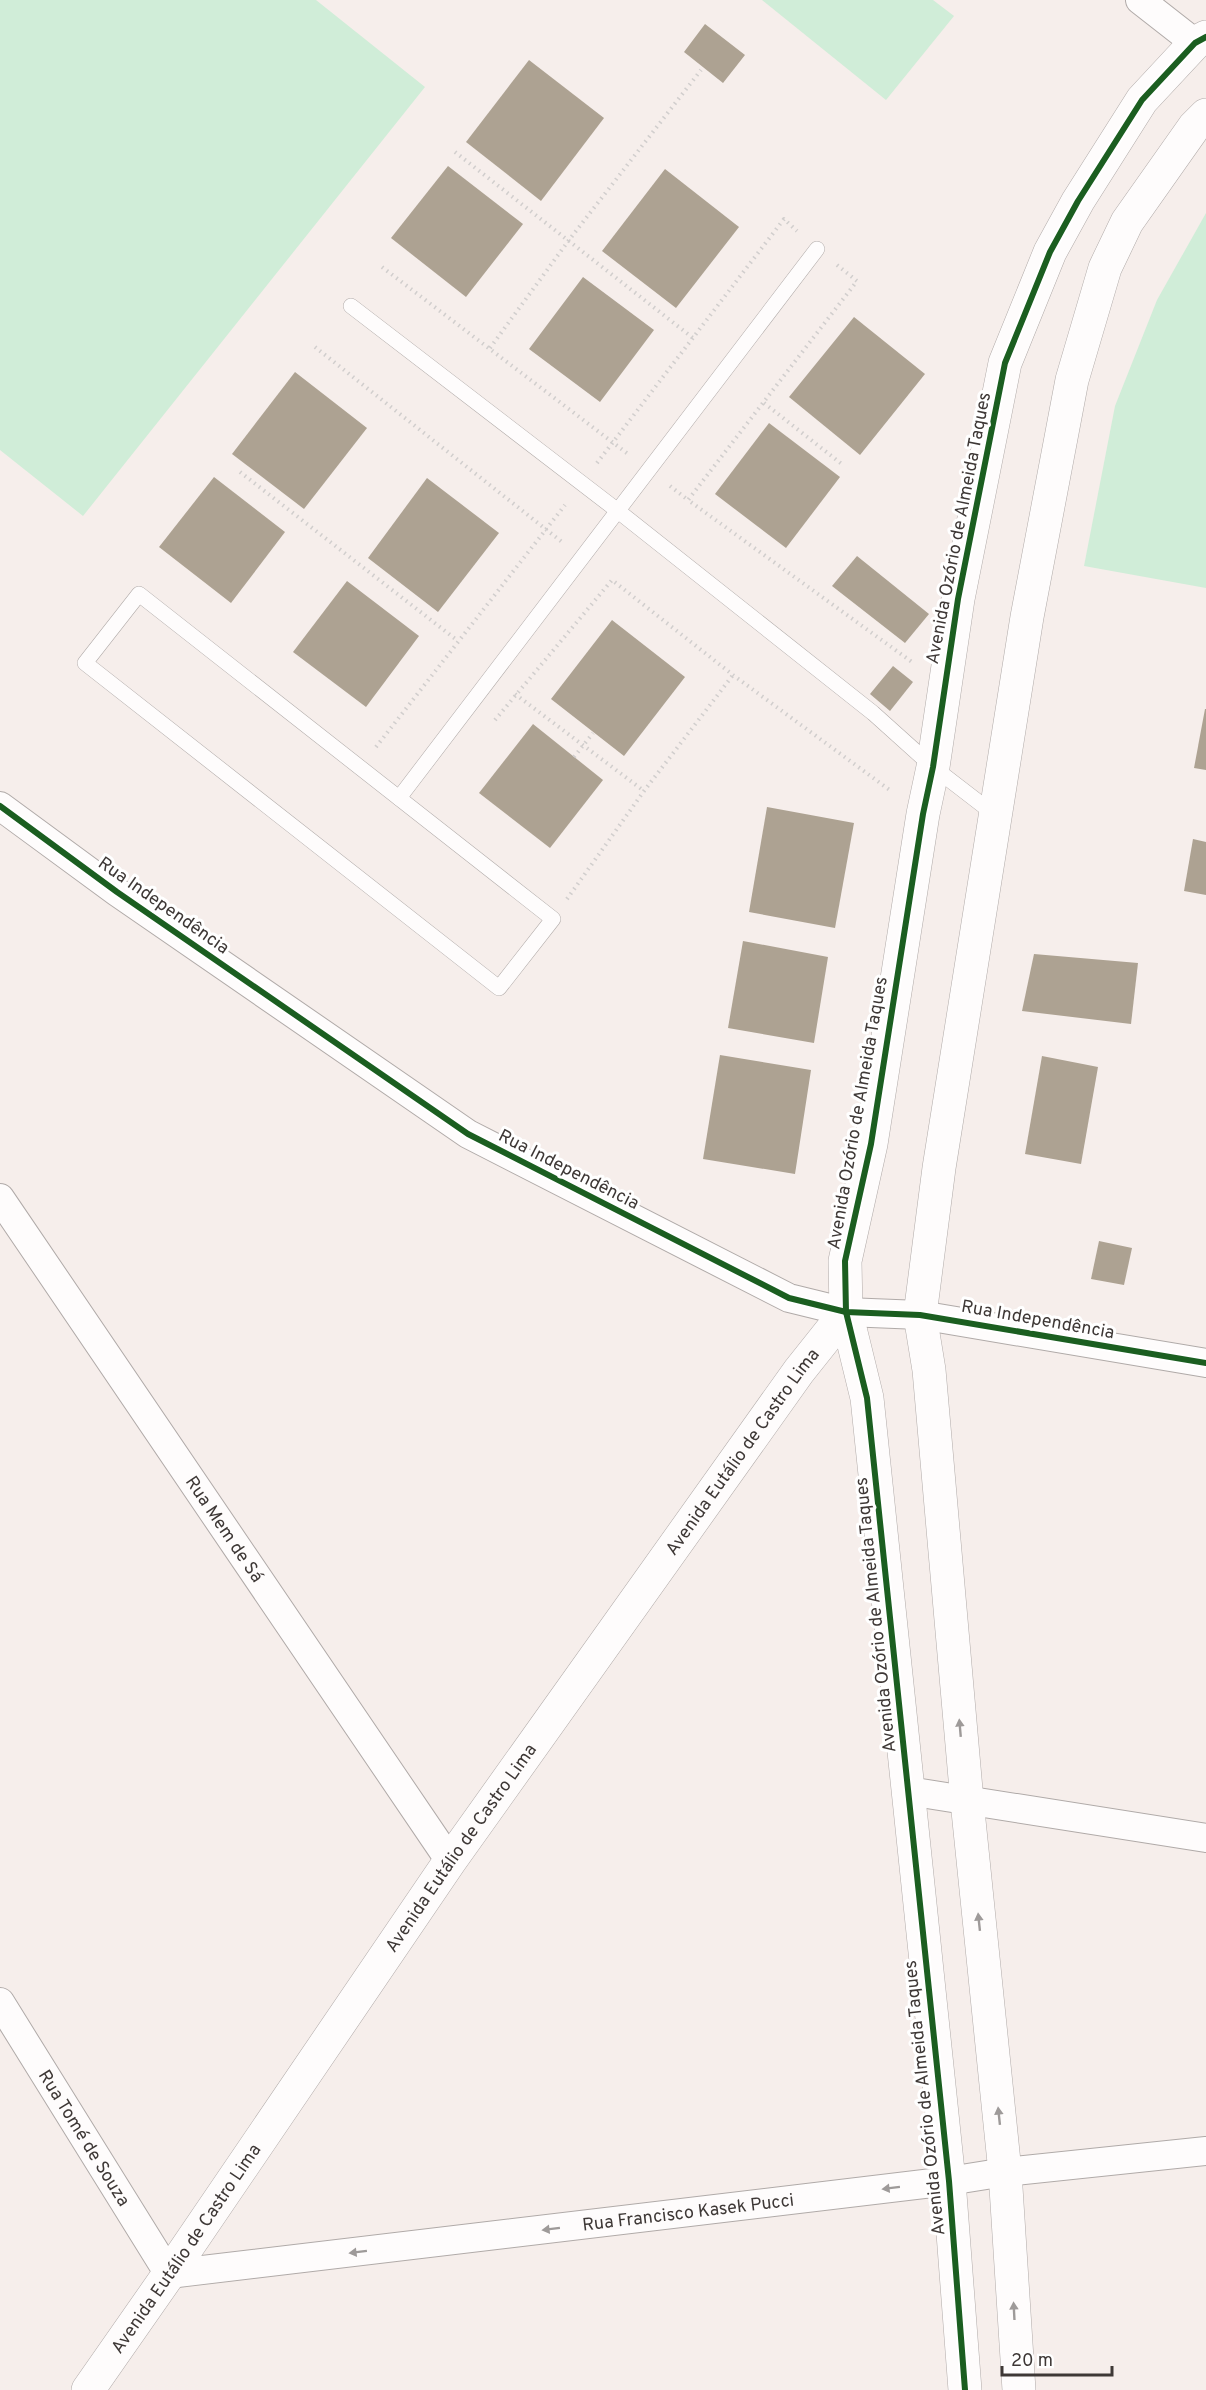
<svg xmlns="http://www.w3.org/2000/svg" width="1206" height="2390" font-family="Overpass,sans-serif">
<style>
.green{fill:#d0edd8}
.building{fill:#ada292}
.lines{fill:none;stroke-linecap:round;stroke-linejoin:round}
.service-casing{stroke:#b0aaa8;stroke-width:16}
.minor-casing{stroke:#b0aaa8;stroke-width:30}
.tertiary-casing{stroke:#b0aaa8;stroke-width:34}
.path{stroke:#d1cecd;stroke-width:4;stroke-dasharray:1.5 4.5;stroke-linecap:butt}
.service{stroke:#fefcfc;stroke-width:15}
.minor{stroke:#fefcfc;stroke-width:28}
.tertiary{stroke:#fefcfc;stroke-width:33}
.cycleway-casing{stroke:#fff;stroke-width:10}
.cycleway{stroke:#1b5e20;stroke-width:6}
.oneway{fill:#9e9a99}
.labels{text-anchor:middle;stroke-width:6;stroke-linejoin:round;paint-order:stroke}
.street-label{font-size:18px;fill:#3e3836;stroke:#fff}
</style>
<rect width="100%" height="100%" fill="#f6eeeb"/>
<!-- green -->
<g class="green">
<path d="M 0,0 L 316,0 L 425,87 L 83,516 L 0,450 Z"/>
<path d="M 762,0 L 933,0 L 954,16 L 886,100 Z"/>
<path d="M 1206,213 L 1206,588 L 1084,566 L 1115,406 L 1157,300 Z"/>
</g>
<!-- building -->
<g class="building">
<path d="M 705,24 L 745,55 L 723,83 L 684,52 Z"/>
<path d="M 529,60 L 604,118 L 541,201 L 466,142 Z"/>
<path d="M 448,166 L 523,224 L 466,297 L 391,238 Z"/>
<path d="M 665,169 L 739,227 L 676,308 L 602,251 Z"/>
<path d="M 583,277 L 654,330 L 600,402 L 529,349 Z"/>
<path d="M 854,317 L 925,374 L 860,455 L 789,397 Z"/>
<path d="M 295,372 L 367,428 L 304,509 L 232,454 Z"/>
<path d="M 769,423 L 840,477 L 786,548 L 715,494 Z"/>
<path d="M 214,477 L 285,532 L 231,603 L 159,547 Z"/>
<path d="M 427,478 L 499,533 L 438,612 L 368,558 Z"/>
<path d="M 857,556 L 929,614 L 905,643 L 832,586 Z"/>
<path d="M 347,581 L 419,636 L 366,707 L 293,652 Z"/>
<path d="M 612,620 L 685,677 L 624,756 L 551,699 Z"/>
<path d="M 893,666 L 913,682 L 890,711 L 870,694 Z"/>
<path d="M 1205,709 L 1206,709 L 1206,770 L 1194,768 Z"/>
<path d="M 533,724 L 603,780 L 550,848 L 479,793 Z"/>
<path d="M 767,807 L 854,823 L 835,928 L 749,912 Z"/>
<path d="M 1193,839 L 1206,842 L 1206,895 L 1184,891 Z"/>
<path d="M 743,941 L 828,957 L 814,1043 L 728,1028 Z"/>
<path d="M 1034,954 L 1138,963 L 1131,1024 L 1022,1011 Z"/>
<path d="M 720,1055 L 811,1070 L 795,1174 L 703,1159 Z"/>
<path d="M 1042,1056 L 1098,1067 L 1081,1164 L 1025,1154 Z"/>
<path d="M 1099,1241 L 1132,1248 L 1124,1285 L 1091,1279 Z"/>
</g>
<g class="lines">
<defs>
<g id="service">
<path d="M 351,306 L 618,511 L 873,713 L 933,767 L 994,814"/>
<path d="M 139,594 L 553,919 L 499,988 L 85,663 Z"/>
<path d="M 399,798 L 817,249"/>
</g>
<g id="minor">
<path d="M 1140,0 L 1195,43"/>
<path d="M 0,806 L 117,892 L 468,1134 L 789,1298 L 846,1312 L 920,1315 L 1206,1363"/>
<path id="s1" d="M 0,1198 L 450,1861"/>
<path d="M 908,1791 L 1206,1838"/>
<path id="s2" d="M 0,2002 L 169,2274 L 949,2181 L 1005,2172 L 1206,2151"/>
</g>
<g id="tertiary">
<path id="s3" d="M 88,2390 L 169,2274 L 450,1861 L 799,1371 L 846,1312"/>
<path d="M 965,2390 L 949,2181 L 867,1398 L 846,1312 L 845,1261 L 871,1144 L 923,814 L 933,767 L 958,599 L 1005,363 L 1050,252 L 1078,201 L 1142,100 L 1195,43 L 1206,37"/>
<path d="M 1019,2390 L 1005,2172 L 967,1801 L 929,1370 L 920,1315 L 939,1168 L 1027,617 L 1072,380 L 1105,268 L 1127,222 L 1194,127 L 1206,115"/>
</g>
</defs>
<!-- service casing -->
<use href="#service" class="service-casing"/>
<!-- minor casing -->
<use href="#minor" class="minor-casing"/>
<!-- tertiary casing -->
<use href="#tertiary" class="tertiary-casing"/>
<!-- path -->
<g class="path">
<path d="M 455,152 L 693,338"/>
<path d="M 837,265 L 857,281 L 688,500 L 912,662"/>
<path d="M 382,267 L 628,454"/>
<path d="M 315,347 L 562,542"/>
<path d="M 490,348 L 569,240 L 701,70"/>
<path d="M 764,403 L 843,465"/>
<path d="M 597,463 L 784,219 L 797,231"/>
<path d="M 240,472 L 458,641"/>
<path d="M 670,486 L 688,500"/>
<path d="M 515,694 L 644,791"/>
<path d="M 495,720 L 612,580 L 733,675 L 891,791"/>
<path d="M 376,747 L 565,505"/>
<path d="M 574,757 L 593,733"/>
<path d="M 567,899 L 644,791 L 733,675"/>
</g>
<!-- service -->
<use href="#service" class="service"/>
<!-- minor -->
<use href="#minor" class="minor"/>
<!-- tertiary -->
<use href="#tertiary" class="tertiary"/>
<defs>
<g id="cycleway">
<path d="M 0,806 L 117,892 L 468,1134 L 789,1298 L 846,1312 L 920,1315 L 1206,1363"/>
<path d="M 965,2390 L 949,2181 L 867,1398 L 846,1312 L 845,1261 L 871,1144 L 923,814 L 933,767 L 958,599 L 1005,363 L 1050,252 L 1078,201 L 1142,100 L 1195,43 L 1206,37"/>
</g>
</defs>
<!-- cycleway casing -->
<use href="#cycleway" class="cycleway-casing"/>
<!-- cycleway -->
<use href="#cycleway" class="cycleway"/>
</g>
<!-- one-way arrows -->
<defs><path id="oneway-solid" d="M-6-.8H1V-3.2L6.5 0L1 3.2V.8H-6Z" transform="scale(1.5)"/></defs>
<g class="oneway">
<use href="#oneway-solid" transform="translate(960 1728) rotate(-95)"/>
<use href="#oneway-solid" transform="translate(979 1922) rotate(-96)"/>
<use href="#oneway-solid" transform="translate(999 2116) rotate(-96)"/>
<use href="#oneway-solid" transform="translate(891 2188) rotate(173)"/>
<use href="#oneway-solid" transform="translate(551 2229) rotate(173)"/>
<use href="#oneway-solid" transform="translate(358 2252) rotate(173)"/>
<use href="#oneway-solid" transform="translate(1014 2311) rotate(-93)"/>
</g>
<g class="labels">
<!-- street labels -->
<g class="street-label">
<text transform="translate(958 528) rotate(-79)" y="6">Avenida Ozório de Almeida Taques</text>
<text transform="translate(164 905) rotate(35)" y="6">Rua Independência</text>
<text transform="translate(857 1113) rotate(-80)" y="6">Avenida Ozório de Almeida Taques</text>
<text transform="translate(569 1169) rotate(27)" y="6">Rua Independência</text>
<text transform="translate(1038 1319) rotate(10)" y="6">Rua Independência</text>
<text dy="6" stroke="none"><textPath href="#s3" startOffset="1144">Avenida Eutálio de Castro Lima</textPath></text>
<text dy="6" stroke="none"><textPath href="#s1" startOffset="400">Rua Mem de Sá</textPath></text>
<text transform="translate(875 1615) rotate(-96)" y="6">Avenida Ozório de Almeida Taques</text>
<text dy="6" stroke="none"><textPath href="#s3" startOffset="658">Avenida Eutálio de Castro Lima</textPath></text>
<text transform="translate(924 2098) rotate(-96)" y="6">Avenida Ozório de Almeida Taques</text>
<text dy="6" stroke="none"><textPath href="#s2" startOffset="160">Rua Tomé de Souza</textPath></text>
<text dy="6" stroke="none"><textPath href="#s2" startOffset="843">Rua Francisco Kasek Pucci</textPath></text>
<text dy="6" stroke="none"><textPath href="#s3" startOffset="172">Avenida Eutálio de Castro Lima</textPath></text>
</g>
</g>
<!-- scale -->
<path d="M1002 2366v9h110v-9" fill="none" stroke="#3e3836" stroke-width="3"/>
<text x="1011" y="2366" font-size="18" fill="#3e3836" stroke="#ffffff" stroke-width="4.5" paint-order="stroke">20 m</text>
</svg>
